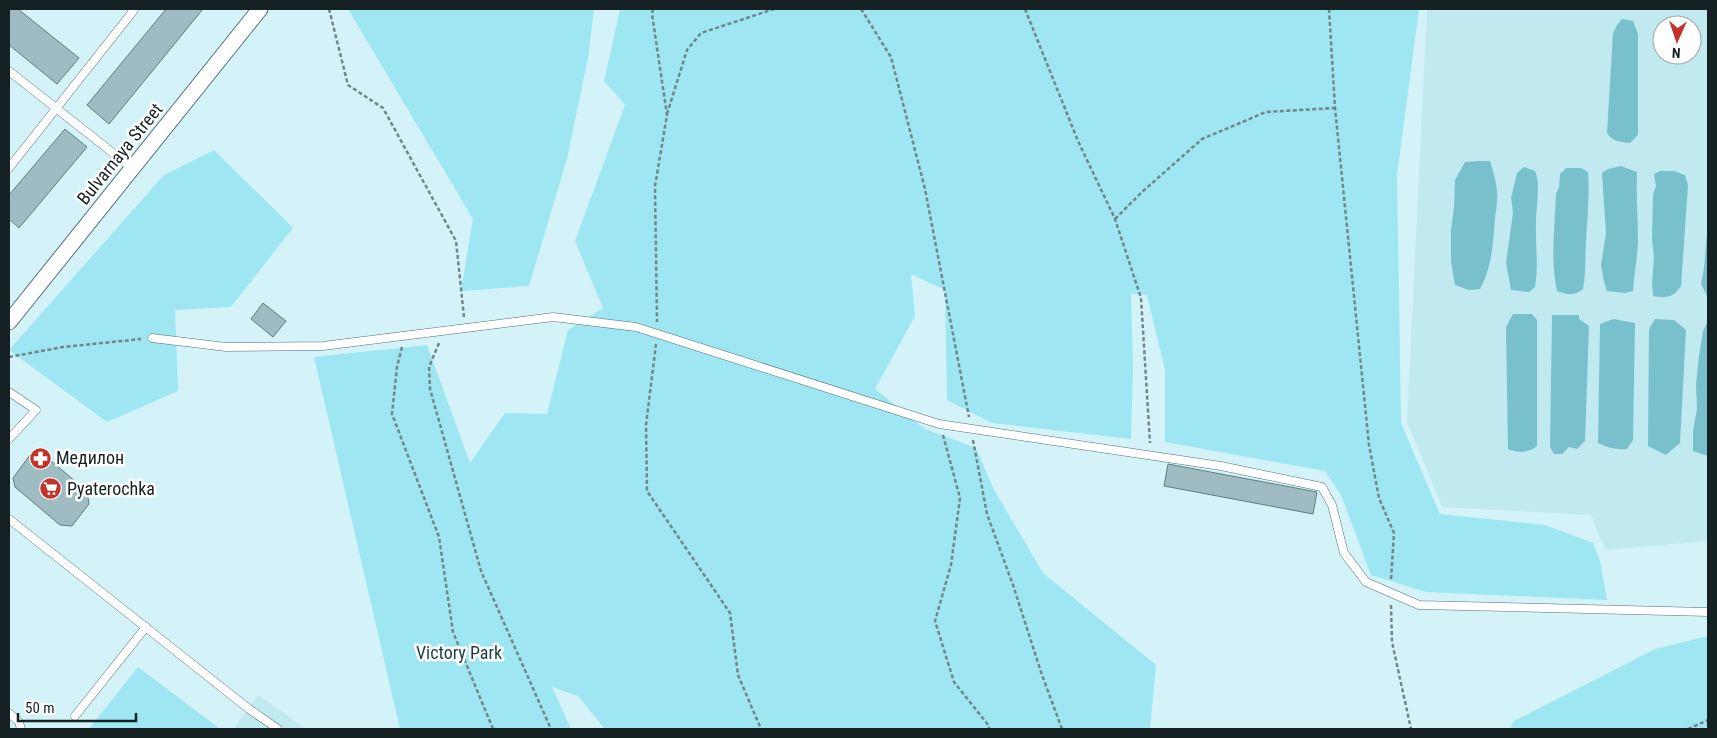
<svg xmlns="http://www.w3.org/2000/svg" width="1717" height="738" font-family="'Roboto Condensed',sans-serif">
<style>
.built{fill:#c0e9f0;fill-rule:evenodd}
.green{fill:#9ee6f1}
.water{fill:#78c1cc}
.building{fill:#9ebcc1;stroke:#607c81}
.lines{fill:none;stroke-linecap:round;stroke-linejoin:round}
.service-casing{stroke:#547075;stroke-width:9}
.minor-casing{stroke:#547075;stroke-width:17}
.path{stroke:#708689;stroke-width:2.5;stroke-dasharray:4 2.5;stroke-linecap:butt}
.service{stroke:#fff;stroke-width:8}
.minor{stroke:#fff;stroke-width:15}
.labels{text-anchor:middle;stroke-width:5;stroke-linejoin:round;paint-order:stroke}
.street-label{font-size:18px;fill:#152123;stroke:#fff}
.poi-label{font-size:18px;fill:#152123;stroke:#fff;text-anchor:start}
.park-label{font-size:18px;fill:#1b3e44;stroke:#fff}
</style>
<rect width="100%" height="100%" fill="#d4f3f9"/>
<!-- built -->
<g class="built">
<path d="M 1427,9 L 1708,9 L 1708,541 L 1605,550 L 1591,515 L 1442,507 L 1407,422 ZM 1662,25 L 1692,25 L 1692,55 L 1662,55 Z"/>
<path d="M 259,695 L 305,729 L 233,729 Z"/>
</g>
<!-- green -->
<g class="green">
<path d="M 348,9 L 594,9 L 588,58 L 567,159 L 529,286 L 461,291 L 473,219 Z"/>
<path d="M 620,9 L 1419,9 L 1397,175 L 1401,423 L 1440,514 L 1545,525 L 1593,543 L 1600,561 L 1607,600 L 1426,592 L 1371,575 L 1341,495 L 1325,471 L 1165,442 L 1165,370 L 1147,295 L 1131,294 L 1133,365 L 1131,439 L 992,423 L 947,400 L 945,290 L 911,274 L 915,316 L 875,389 L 925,429 L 976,448 L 993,488 L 1043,573 L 1156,665 L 1150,729 L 605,729 L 578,696 L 552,687 L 571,729 L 400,729 L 314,357 L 427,345 L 470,463 L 505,413 L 547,414 L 568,330 L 603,308 L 575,241 L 625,105 L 604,81 Z"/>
<path d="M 214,150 L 293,228 L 231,307 L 175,310 L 178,391 L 107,422 L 9,350 L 164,175 Z"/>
<path d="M 1708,636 L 1708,729 L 1510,729 L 1514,721 L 1655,649 Z"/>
<path d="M 138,667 L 220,729 L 89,729 Z"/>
</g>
<!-- water -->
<g class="water">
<path d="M 1622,19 L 1633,21 L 1638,34 L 1638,135 L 1630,143 C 1620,142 1613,142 1607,133 L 1613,33 L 1617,25 Z"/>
<path d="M 1480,161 L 1490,161 C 1493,171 1496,181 1497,191 C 1498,200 1496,210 1495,218 C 1493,244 1492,267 1480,289 L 1469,290 L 1455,285 L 1451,262 L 1451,230 L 1454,207 L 1455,180 L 1465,162 Z"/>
<path d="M 1621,166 L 1637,172 C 1636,196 1638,219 1638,243 C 1637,259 1634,275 1633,291 L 1625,293 L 1607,291 L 1604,282 L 1601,265 L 1606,233 L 1602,173 L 1608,169 Z"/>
<path d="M 1524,167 L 1535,171 C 1541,185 1536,205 1536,221 C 1535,243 1539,265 1535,287 L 1529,292 L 1511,290 L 1506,263 L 1513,213 L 1511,198 L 1517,173 Z"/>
<path d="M 1566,168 L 1581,168 L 1588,172 C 1590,195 1587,219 1586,242 C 1585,258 1586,273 1583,289 C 1575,296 1567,295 1557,291 C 1550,260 1555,226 1556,194 L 1559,187 L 1560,174 Z"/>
<path d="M 1660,171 L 1674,171 L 1685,175 L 1688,185 L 1681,286 C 1673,298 1667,298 1653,296 L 1652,284 L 1654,256 L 1652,240 L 1653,195 L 1656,186 L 1654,174 Z"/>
<path d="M 1708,222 L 1708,298 L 1701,284 L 1704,268 Z"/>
<path d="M 1513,314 L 1532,314 L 1537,320 L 1537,446 C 1528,453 1518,453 1508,449 L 1506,327 Z"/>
<path d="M 1552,315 L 1579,315 L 1579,319 L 1589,326 L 1585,441 L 1577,449 L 1569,447 L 1562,454 L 1554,454 L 1550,447 Z"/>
<path d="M 1613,319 L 1635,323 L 1633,440 L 1627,449 C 1615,450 1609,448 1598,443 L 1600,324 Z"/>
<path d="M 1655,319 L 1674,320 L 1686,330 L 1680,443 L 1666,455 L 1648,446 L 1649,329 Z"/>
<path d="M 1708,321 L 1708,456 L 1693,451 L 1693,431 L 1697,409 L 1696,384 L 1699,356 L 1703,331 Z"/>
</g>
<!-- building -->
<g class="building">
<path d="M 9,9 L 18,9 L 79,58 L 57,84 L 9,45 Z"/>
<path d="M 166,9 L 203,9 L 109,124 L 87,105 Z"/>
<path d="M 65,129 L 87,147 L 19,228 L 9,219 L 9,195 Z"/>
<path d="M 263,303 L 286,321 L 273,337 L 251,319 Z"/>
<path d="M 30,455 L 44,455 L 87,491 L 89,504 L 72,526 L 60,525 L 15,487 L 13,478 Z"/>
<path d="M 1168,464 L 1317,492 L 1313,514 L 1164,486 Z"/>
</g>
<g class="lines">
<defs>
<g id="service">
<path d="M 9,71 L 132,168"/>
<path d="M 9,168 L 134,10 L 132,9"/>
<path d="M 152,338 L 226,347 L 323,346 L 553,317 L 636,327 L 939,424 L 1221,466 L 1322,487 L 1332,505 L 1344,553 L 1366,582 L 1419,605 L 1708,612"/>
<path d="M 9,392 L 36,410 L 9,439"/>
<path d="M 9,519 L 249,709 L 278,729"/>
<path d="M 9,713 L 19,722 L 21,729"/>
<path d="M 75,716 L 146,627"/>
</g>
<path id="minor" d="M 9,322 L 260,9"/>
</defs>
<!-- service casing -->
<use href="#service" class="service-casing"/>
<!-- minor casing -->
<use href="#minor" class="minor-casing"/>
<!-- path -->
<g class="path">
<path d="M 329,9 L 348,85 L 383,108 L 456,241 L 464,317"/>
<path d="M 653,9 L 652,14 L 667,115 L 655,186 L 657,322"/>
<path d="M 861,9 L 891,57 L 925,189 L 969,417"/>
<path d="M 1025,9 L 1078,141 L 1115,219 L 1141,298 L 1150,443"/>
<path d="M 1329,9 L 1335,108 L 1369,445 L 1379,498 L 1394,533 L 1391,580"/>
<path d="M 667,114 L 687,50 L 701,33 L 774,9"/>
<path d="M 1115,219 L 1142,192 L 1202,139 L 1266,112 L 1335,108"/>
<path d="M 439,343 L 429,367 L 430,389 L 481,571 L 551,729"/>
<path d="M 656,344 L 646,425 L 647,491 L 730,613 L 738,675 L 761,729"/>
<path d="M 402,347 L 397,367 L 392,414 L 439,537 L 453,632 L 493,729"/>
<path d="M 9,357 L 63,347 L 141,339"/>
<path d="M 943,435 L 960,498 L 951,565 L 935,621 L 954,682 L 989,726 L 989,729"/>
<path d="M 973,440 L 987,514 L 1013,585 L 1042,675 L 1062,729"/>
<path d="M 1391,605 L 1392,642 L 1411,729"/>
<path d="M 1688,729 L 1708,720"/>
</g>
<!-- service -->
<use href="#service" class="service"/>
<!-- minor -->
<use href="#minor" class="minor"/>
</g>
<!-- icons -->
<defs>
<symbol id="pharmacy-disc" viewBox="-11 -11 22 22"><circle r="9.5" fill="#c2342b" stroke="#fff"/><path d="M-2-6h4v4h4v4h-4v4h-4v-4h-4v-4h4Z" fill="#fff"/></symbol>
<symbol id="supermarket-disc" viewBox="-11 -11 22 22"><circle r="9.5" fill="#c2342b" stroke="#fff"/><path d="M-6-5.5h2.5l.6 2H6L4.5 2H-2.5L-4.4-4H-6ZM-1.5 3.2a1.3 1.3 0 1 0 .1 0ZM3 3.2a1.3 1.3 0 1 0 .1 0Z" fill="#fff"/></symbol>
</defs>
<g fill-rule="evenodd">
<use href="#pharmacy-disc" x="28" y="446" width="25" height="25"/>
<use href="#supermarket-disc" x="38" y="476" width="25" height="25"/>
</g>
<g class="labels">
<!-- street labels -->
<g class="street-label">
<text transform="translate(120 154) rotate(-51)" y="6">Bulvarnaya Street</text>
</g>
<!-- poi labels -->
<g class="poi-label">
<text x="56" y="464">Медилон</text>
<text x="67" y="495">Pyaterochka</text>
</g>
<!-- park labels -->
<g class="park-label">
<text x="459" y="659">Victory Park</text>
</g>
</g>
<!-- border -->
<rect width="1717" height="738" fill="none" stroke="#152123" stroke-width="20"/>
<!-- north arrow -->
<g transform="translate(1677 40) rotate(183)"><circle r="24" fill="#ffffff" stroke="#a1a6a7"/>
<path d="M0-4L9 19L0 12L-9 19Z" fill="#c2342b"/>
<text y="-8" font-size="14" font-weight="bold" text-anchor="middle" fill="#152123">N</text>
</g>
<!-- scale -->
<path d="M18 713v8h118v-8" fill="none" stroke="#152123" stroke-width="2.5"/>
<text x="25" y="713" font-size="15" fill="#152123" stroke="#ffffff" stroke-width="4" paint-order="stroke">50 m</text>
</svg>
